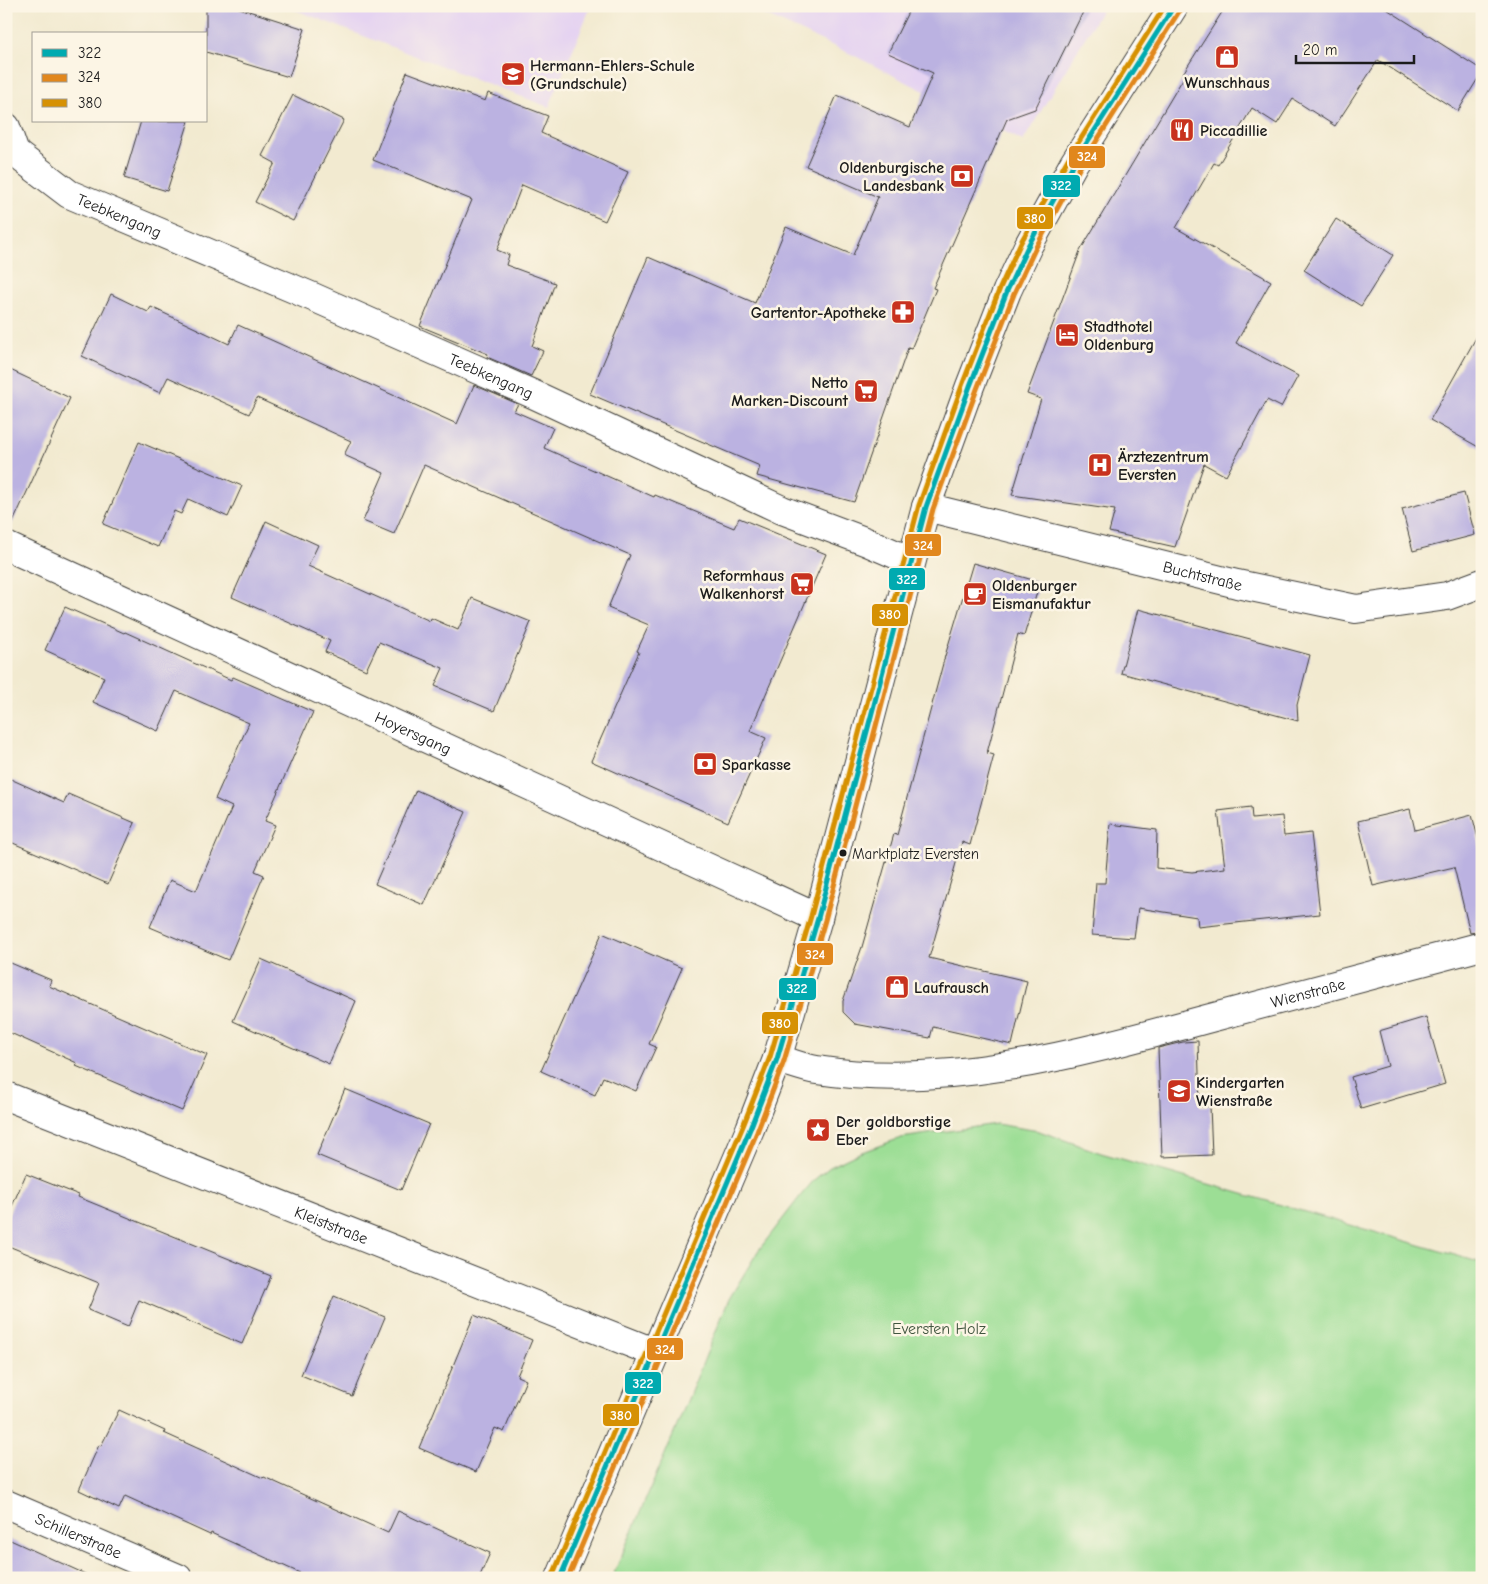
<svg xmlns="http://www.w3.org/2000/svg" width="1488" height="1584" font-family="'Comic Neue',sans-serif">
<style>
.built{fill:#e5d3f1}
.green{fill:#9cde95;stroke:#5c7d58}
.building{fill:#bbb2e1}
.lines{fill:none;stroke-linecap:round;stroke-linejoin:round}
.minor-casing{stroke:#3c3b37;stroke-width:30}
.minor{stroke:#fff;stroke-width:28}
.bus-1-casing{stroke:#fcf5e5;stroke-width:9}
.bus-2-casing{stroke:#fcf5e5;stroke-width:9}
.bus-3-casing{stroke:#fcf5e5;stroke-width:9}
.bus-1{stroke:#00aab0;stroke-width:5}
.bus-2{stroke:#e1871d;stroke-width:5}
.bus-3{stroke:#d69104;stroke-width:5}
.bus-dot{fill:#1c1c1c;stroke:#fcf5e5;stroke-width:2}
.labels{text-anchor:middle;stroke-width:5;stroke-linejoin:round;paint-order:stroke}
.bus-label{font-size:15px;fill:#1c1c1c;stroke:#fcf5e5;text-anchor:start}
.poi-label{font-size:16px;font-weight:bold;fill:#1c1c1c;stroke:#fcf5e5;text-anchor:start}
.street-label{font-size:16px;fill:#1c1c1c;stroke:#fcf5e5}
.park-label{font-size:16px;fill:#425640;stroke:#fcf5e5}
.line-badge{stroke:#fcf5e5;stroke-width:2}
.badge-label{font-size:14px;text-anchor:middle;font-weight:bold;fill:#fff}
</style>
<rect width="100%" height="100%" fill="#fcf5e5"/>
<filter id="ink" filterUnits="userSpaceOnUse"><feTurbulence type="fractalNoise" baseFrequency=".02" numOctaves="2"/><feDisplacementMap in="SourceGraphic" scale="10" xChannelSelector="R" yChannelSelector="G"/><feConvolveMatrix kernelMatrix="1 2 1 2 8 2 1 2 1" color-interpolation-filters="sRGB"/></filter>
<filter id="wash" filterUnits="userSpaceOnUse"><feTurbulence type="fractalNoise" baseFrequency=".0096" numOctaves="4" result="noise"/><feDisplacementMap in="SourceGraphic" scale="20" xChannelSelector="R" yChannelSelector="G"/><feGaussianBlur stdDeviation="1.12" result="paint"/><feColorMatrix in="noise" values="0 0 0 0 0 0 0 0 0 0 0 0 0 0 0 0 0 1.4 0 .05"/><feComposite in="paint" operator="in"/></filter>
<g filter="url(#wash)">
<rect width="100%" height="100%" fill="#f2ead0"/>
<!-- built -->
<g class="built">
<path d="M 285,6 L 591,6 L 549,107 Z"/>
<path d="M 745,6 L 1104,6 L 1023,141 L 851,54 Z"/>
</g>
<!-- green -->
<path class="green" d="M 996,1124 L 1039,1131 L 1101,1153 L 1482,1263 L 1482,1578 L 612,1578 L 672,1438 L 729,1299 L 758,1251 L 802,1194 L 815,1179 L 830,1167 L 859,1153 L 901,1138 Z"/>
<g id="blocks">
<!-- building -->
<g class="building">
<path d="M 206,6 L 233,6 L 305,29 L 289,77 L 206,52 Z"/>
<path d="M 911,6 L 1086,6 L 1035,109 L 1007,119 L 933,288 L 936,289 L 911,349 L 908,348 L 854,502 L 757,476 L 760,466 L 590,394 L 648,257 L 755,303 L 786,227 L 853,255 L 878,197 L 806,166 L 837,95 L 910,127 L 933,73 L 888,53 Z"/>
<path d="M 1226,6 L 1382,6 L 1482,70 L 1482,72 L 1458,111 L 1378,60 L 1335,126 L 1293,99 L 1277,124 L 1252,108 L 1218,165 L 1214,163 L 1176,228 L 1271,281 L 1236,343 L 1298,376 L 1281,407 L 1267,400 L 1226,476 L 1204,464 L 1175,547 L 1109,532 L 1115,510 L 1012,495 L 1041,399 L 1027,394 L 1080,251 L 1184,77 L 1182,75 Z"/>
<path d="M 407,72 L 485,101 L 488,93 L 548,116 L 541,133 L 628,172 L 605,221 L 522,185 L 497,250 L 509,255 L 506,265 L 555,283 L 532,346 L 543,351 L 531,376 L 487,357 L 488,354 L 420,326 L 472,200 L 373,160 Z"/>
<path d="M 293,95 L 344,120 L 293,221 L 255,202 L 275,163 L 262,156 Z"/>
<path d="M 141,121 L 189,121 L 167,191 L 124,178 Z"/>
<path d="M 1336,219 L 1393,255 L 1361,306 L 1304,270 Z"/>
<path d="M 111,294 L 148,312 L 151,307 L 229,344 L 238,325 L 457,424 L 474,385 L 518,404 L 514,411 L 553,428 L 544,448 L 654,497 L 655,495 L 734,528 L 739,518 L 826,554 L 750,731 L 766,738 L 728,822 L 591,761 L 639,652 L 637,651 L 649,625 L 608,608 L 630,555 L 424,465 L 394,534 L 363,521 L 384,473 L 344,455 L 351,441 L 257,398 L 249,414 L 168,377 L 160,393 L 82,356 Z"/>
<path d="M 1482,327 L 1482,449 L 1430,420 Z"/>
<path d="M 6,368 L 70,398 L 9,531 L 6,531 Z"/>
<path d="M 139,442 L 242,486 L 228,517 L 188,499 L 181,514 L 174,511 L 158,547 L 103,524 Z"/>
<path d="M 1464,493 L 1475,535 L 1413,551 L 1402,509 Z"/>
<path d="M 266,521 L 318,545 L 308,566 L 430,621 L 431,618 L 458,630 L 472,598 L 531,622 L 494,711 L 435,686 L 443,668 L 379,642 L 366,670 L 325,652 L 330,641 L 232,597 Z"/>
<path d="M 973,563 L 1040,582 L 1024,636 L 1018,634 L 987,753 L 994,755 L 970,845 L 962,842 L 929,958 L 1027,981 L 1012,1045 L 933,1027 L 930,1038 L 855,1024 L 843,1012 L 843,1001 L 862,947 L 894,834 L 897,835 L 945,656 Z"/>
<path d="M 65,607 L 124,633 L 125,632 L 231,680 L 233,677 L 313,712 L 265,821 L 275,825 L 255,871 L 264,875 L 228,960 L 150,927 L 170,880 L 196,891 L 232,807 L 215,799 L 249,723 L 176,691 L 158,731 L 93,702 L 104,677 L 45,650 Z"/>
<path d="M 1138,609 L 1310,655 L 1297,705 L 1298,721 L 1121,673 Z"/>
<path d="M 6,777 L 64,803 L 68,794 L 135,823 L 108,884 L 6,840 Z"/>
<path d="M 416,790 L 466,812 L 424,905 L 375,884 Z"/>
<path d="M 1251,807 L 1252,819 L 1282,816 L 1284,836 L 1311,833 L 1320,914 L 1198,927 L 1197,917 L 1138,908 L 1134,938 L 1092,935 L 1096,883 L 1105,883 L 1110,824 L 1157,830 L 1156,868 L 1192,872 L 1225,868 L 1218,811 Z"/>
<path d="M 1410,809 L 1415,830 L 1472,815 L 1482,853 L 1482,931 L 1470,933 L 1454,867 L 1373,886 L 1358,821 Z"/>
<path d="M 602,933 L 682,968 L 649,1044 L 656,1047 L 636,1091 L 603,1077 L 595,1095 L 541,1071 Z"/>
<path d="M 261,959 L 356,1001 L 329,1064 L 233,1021 Z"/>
<path d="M 6,961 L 51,980 L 49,986 L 207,1055 L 182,1111 L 76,1066 L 77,1063 L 6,1031 Z"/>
<path d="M 1426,1017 L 1445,1084 L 1361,1109 L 1351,1077 L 1388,1066 L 1379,1031 Z"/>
<path d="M 1198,1041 L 1200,1106 L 1210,1106 L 1212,1155 L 1162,1157 L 1158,1048 L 1183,1042 Z"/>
<path d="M 345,1089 L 429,1124 L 401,1190 L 317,1155 Z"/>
<path d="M 26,1174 L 79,1195 L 78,1197 L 271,1276 L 242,1344 L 139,1300 L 128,1327 L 88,1310 L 99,1283 L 6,1245 L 6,1220 Z"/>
<path d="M 334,1296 L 385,1317 L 352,1396 L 301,1375 Z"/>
<path d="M 474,1315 L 532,1340 L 517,1376 L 526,1380 L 504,1432 L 495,1428 L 476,1472 L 419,1448 Z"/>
<path d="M 119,1410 L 165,1431 L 164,1433 L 263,1478 L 264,1477 L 388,1533 L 398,1511 L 490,1553 L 479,1578 L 311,1578 L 211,1533 L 210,1535 L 125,1496 L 119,1509 L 79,1490 L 99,1445 L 101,1446 Z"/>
<path d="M 6,1538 L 94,1578 L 6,1578 Z"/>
</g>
</g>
</g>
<g filter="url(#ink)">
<use href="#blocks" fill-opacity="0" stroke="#3c3b37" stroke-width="1"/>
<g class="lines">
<defs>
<g id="minor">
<path id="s1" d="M 6,127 L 15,153 L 69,194 L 313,297 L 535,395 L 782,510 L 867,542 L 911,561"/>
<path id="s2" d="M 926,507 L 1237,584 L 1356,609 L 1447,596 L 1482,583"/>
<path id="s3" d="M 6,546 L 818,918"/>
<path id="s4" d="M 777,1059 C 790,1062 803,1068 817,1070 C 952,1091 1088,1051 1218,1016 C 1306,993 1394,970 1482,946"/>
<path id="s5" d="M 6,1096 L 656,1353"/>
<path id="s6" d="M 6,1504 L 178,1578"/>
<path d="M 560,1578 L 750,1129 L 777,1059 L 818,918 L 926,507 L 970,386 L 1007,291 L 1028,246 L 1074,163 L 1174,6"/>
</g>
</defs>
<!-- minor casing -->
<use href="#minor" class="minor-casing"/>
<!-- minor -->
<use href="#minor" class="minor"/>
<defs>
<path id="bus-1" d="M 560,1578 L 750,1129 L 777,1059 L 818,918 L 926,507 L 970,386 L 1007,291 L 1028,246 L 1074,163 L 1174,6"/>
<path id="bus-2" d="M 568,1578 L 757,1132 L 784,1061 L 825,920 L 933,509 L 977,389 L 1014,294 L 1035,249 L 1080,167 L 1180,10"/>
<path id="bus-3" d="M 553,1575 L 743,1126 L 770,1057 L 811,916 L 919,505 L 963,383 L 1000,288 L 1021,242 L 1068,159 L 1165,6"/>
</defs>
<!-- bus-1 casing -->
<use href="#bus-1" class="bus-1-casing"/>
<!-- bus-2 casing -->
<use href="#bus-2" class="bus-2-casing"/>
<!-- bus-3 casing -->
<use href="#bus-3" class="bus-3-casing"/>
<!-- bus-1 -->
<use href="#bus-1" class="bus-1"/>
<!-- bus-2 -->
<use href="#bus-2" class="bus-2"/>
<!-- bus-3 -->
<use href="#bus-3" class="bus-3"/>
</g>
</g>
<!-- icons -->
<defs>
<symbol id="shop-square" viewBox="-11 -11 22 22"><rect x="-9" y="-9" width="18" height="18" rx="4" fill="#c8321e" stroke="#fcf5e5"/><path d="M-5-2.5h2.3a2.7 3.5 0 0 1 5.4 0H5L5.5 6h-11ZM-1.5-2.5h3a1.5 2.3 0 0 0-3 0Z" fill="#fff"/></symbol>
<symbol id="school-square" viewBox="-11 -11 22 22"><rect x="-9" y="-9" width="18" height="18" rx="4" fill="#c8321e" stroke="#fcf5e5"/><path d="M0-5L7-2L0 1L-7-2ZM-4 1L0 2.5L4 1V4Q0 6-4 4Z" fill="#fff"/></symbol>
<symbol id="restaurant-square" viewBox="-11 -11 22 22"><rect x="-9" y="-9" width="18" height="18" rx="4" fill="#c8321e" stroke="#fcf5e5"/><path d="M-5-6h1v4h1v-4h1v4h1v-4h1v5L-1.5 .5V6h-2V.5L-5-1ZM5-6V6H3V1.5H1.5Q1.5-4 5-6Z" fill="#fff"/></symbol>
<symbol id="bank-square" viewBox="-11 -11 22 22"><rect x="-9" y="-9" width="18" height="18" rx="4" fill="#c8321e" stroke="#fcf5e5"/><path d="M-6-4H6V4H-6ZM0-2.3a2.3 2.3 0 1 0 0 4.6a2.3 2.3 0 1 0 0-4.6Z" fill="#fff"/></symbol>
<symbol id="pharmacy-square" viewBox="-11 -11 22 22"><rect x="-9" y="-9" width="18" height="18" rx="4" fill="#c8321e" stroke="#fcf5e5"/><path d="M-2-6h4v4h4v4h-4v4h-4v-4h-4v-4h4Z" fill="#fff"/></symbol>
<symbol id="hotel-square" viewBox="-11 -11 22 22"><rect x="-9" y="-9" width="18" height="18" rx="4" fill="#c8321e" stroke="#fcf5e5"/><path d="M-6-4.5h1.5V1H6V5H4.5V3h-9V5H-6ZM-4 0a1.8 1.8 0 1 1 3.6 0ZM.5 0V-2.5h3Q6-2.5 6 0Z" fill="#fff"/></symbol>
<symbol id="supermarket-square" viewBox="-11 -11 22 22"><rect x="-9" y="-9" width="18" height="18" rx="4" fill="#c8321e" stroke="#fcf5e5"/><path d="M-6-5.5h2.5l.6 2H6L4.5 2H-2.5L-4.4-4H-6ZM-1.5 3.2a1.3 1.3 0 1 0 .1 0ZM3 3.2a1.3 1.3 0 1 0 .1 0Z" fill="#fff"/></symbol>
<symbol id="hospital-square" viewBox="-11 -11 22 22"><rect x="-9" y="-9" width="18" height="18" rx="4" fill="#c8321e" stroke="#fcf5e5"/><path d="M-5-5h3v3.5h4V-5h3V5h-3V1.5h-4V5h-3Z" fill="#fff"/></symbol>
<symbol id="cafe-square" viewBox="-11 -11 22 22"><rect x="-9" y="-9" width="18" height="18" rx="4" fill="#c8321e" stroke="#fcf5e5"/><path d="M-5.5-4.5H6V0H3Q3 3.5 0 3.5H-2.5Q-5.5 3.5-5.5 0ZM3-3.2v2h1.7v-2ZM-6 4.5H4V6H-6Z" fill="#fff"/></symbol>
<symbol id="sight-square" viewBox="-11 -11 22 22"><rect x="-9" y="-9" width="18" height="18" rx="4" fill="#c8321e" stroke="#fcf5e5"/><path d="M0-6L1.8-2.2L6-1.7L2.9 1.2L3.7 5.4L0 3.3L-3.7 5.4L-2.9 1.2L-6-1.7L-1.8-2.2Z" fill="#fff"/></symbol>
</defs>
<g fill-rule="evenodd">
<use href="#shop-square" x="1213" y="43" width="28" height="28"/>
<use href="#school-square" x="499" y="60" width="28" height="28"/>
<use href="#restaurant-square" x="1168" y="116" width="28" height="28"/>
<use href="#bank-square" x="948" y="162" width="28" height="28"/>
<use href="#pharmacy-square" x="889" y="298" width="28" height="28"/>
<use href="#hotel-square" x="1053" y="321" width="28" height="28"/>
<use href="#supermarket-square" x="852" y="377" width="28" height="28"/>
<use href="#hospital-square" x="1086" y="451" width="28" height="28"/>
<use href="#supermarket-square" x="788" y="570" width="28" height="28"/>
<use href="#cafe-square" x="961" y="580" width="28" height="28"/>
<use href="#bank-square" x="691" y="750" width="28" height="28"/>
<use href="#shop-square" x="883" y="973" width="28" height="28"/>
<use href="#school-square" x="1165" y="1077" width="28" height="28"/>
<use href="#sight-square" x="804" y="1116" width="28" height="28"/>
</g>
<!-- markers -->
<circle class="bus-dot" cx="843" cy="853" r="4.5"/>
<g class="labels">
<!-- bus labels -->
<g class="bus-label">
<text x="852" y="859">Marktplatz Eversten</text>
</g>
<!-- poi labels -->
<g class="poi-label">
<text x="530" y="71">Hermann-Ehlers-Schule<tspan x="530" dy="18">(Grundschule)</tspan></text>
<text x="1227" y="88" text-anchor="middle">Wunschhaus</text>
<text x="1200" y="136">Piccadillie</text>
<text x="944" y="173" text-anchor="end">Oldenburgische<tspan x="944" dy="18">Landesbank</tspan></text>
<text x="886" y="318" text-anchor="end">Gartentor-Apotheke</text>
<text x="1084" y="332">Stadthotel<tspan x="1084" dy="18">Oldenburg</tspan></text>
<text x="848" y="388" text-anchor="end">Netto<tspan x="848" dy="18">Marken-Discount</tspan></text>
<text x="1118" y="462">Ärztezentrum<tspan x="1118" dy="18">Eversten</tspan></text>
<text x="784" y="581" text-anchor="end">Reformhaus<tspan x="784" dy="18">Walkenhorst</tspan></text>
<text x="992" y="591">Oldenburger<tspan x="992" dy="18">Eismanufaktur</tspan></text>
<text x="722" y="770">Sparkasse</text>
<text x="914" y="993">Laufrausch</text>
<text x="1196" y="1088">Kindergarten<tspan x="1196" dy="18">Wienstraße</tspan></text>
<text x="836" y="1127">Der goldborstige<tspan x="836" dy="18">Eber</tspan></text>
</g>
<!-- street labels -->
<g class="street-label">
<text dy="6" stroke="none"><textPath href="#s1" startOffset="150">Teebkengang</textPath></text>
<text dy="6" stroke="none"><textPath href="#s1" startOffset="555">Teebkengang</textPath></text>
<text dy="6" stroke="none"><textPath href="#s2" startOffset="285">Buchtstraße</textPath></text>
<text dy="6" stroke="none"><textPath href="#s3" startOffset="448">Hoyersgang</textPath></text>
<text dy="6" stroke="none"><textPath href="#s4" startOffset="542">Wienstraße</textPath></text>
<text dy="6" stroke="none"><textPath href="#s5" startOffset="350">Kleiststraße</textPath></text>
<text dy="6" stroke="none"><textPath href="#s6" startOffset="79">Schillerstraße</textPath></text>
</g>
<!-- park labels -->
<g class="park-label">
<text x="939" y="1334">Eversten Holz</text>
</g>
</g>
<g class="line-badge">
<rect x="1068" y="145" width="38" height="24" rx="5" fill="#e1871d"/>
<rect x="1042" y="174" width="39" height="24" rx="5" fill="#00aab0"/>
<rect x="1016" y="206" width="38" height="24" rx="5" fill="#d69104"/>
<rect x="904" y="533" width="38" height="24" rx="5" fill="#e1871d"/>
<rect x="888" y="567" width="38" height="24" rx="5" fill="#00aab0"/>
<rect x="871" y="603" width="38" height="24" rx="5" fill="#d69104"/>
<rect x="796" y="942" width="38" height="24" rx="5" fill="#e1871d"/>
<rect x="778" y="977" width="39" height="24" rx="5" fill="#00aab0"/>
<rect x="761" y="1011" width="38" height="24" rx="5" fill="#d69104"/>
<rect x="646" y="1337" width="38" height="24" rx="5" fill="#e1871d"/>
<rect x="624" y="1371" width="38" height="24" rx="5" fill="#00aab0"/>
<rect x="602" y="1403" width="38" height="24" rx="5" fill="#d69104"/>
</g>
<g class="badge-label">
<text x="1087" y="161">324</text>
<text x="1061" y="190">322</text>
<text x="1035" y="223">380</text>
<text x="923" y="550">324</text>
<text x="907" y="584">322</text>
<text x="890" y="619">380</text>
<text x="815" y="959">324</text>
<text x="797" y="993">322</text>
<text x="780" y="1028">380</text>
<text x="665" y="1354">324</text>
<text x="643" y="1388">322</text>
<text x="621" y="1420">380</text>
</g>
<!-- margin -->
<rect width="1488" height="1584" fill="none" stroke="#fcf5e5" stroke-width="25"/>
<!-- legend -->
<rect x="32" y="32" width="175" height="90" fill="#fcf5e5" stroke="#a29e95"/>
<rect x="42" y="49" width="25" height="8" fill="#00aab0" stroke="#a29e95"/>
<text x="78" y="58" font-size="15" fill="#1c1c1c">322</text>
<rect x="42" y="74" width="25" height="8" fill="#e1871d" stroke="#a29e95"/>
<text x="78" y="82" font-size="15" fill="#1c1c1c">324</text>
<rect x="42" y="99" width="25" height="8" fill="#d69104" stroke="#a29e95"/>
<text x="78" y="108" font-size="15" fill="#1c1c1c">380</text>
<!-- scale -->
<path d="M1296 55v8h118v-8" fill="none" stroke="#1c1c1c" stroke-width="2.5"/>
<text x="1303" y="55" font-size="15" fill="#1c1c1c" stroke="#fcf5e5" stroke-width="4" paint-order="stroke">20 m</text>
</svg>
